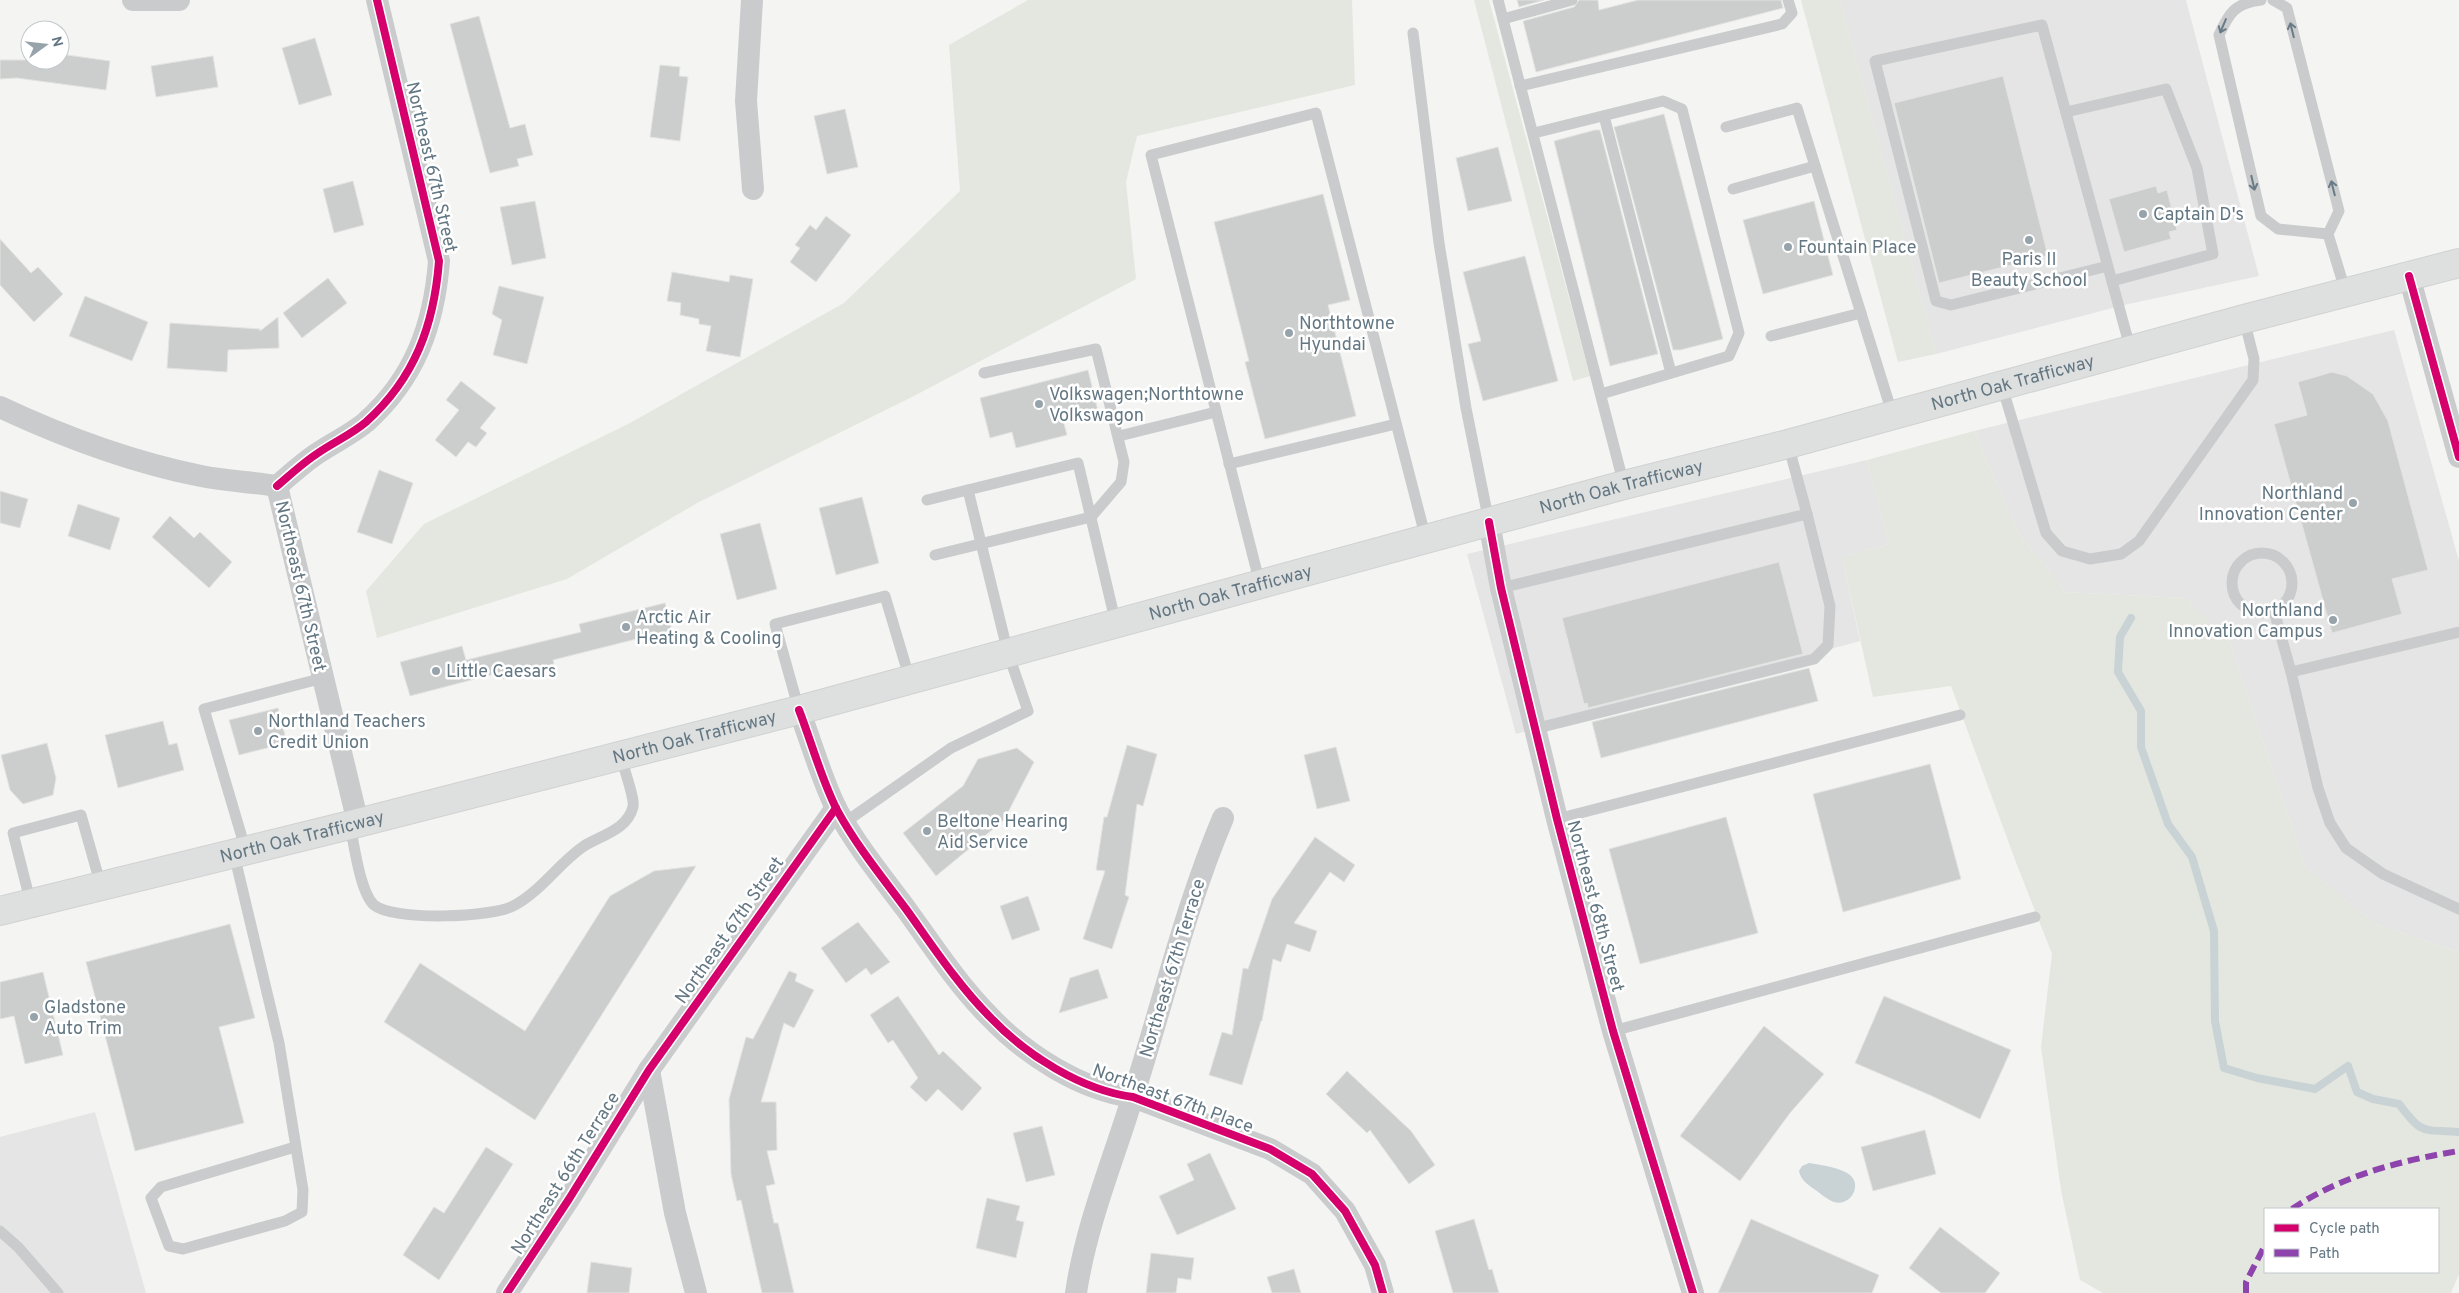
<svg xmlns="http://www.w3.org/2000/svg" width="2459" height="1293" font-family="Overpass,sans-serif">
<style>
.built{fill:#e4e5e4}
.green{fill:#e4e7e0;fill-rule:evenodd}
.water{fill:#c9d3d5}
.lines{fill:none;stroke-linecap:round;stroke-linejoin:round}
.stream{stroke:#c9d3d5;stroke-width:8}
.building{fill:#cccecd;stroke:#e3e3e2}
.secondary-casing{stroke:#d0d2d2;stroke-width:30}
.lane{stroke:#cacbcc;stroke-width:11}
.street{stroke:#cacbcc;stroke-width:22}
.secondary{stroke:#dedfdf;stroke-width:28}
.quiet{stroke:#8e44ad;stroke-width:6;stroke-dasharray:12 6;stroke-linecap:butt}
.cycleway-casing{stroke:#fff;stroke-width:11}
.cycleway{stroke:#d6006c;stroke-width:8}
.oneway{stroke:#687b87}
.poi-dot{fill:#96a3aa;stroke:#fff;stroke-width:2}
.labels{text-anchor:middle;stroke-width:5;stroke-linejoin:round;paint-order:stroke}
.street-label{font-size:18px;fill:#637783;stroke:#fff}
.poi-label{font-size:18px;fill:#637783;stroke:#fff;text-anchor:start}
</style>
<rect width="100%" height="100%" fill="#f4f4f2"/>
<!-- built -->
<g class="built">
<path d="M 1840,0 L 2186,0 L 2259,276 L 2124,305 L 1936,354 Z"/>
<path d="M 2394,330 L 2459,561 L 2459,952 L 2376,924 L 2306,868 L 2229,642 L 2186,598 L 2065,592 L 2018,532 L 1974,431 Z"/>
<path d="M 1867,460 L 1889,544 L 1842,557 L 1860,641 L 1516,734 L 1467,554 Z"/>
<path d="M 95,1112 L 146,1293 L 0,1293 L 0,1137 Z"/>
</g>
<!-- green -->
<g class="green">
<path d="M 1028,0 L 1352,0 L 1355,85 L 1137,136 L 1126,182 L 1136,279 L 910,398 L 699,502 L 567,579 L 377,638 L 366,591 L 424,524 L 630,423 L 844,303 L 960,191 L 949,45 Z"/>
<path d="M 1474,0 L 1489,0 L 1590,376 L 1573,381 Z"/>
<path d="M 1801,0 L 1840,0 L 1936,354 L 1898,362 Z"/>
<path d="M 1974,431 L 2018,532 L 2065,592 L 2186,598 L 2229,642 L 2306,868 L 2376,924 L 2459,952 L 2459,1274 L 2451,1293 L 2103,1293 L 2080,1280 L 2061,1190 L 2041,1047 L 2052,954 L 2017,865 L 1951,686 L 1873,697 L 1842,557 L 1889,544 L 1867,460 ZM 2265,1209 L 2438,1209 L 2438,1272 L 2265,1272 Z"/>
</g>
<!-- water -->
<path class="water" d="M 1809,1163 C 1821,1165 1837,1167 1847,1173 C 1864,1182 1852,1207 1834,1202 C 1826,1199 1820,1193 1814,1189 C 1807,1184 1801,1180 1799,1171 L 1802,1166 Z"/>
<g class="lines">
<!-- stream -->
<path class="stream" d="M 2131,618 L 2120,637 L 2118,672 L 2141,711 L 2141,747 L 2168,824 L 2192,857 L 2214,931 L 2215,1021 L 2224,1068 L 2257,1078 L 2315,1089 L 2348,1066 L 2357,1092 L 2373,1099 L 2399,1104 C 2423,1136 2422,1129 2459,1132"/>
</g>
<!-- building -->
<g class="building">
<path d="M 1517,0 L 1544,0 L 1519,7 Z"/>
<path d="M 1579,0 L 1598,0 L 1599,10 L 1638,0 L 1781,0 L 1783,8 L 1536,72 L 1523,21 L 1574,7 Z"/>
<path d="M 479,16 L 510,128 L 525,124 L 533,155 L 517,159 L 519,166 L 490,173 L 450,24 Z"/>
<path d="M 315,38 L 332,95 L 299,105 L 282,48 Z"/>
<path d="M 60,54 L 110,61 L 106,90 L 17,78 L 0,79 L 0,60 L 60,60 Z"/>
<path d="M 213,56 L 218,87 L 156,97 L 151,66 Z"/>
<path d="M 660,65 L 680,67 L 679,76 L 688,77 L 680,141 L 650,137 Z"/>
<path d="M 2003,76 L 2048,256 L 1939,283 L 1894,103 Z"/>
<path d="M 845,109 L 858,167 L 827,174 L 814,116 Z"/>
<path d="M 1664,114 L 1723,339 L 1680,350 L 1673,350 L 1614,127 Z"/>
<path d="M 1595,130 L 1600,130 L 1658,354 L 1610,366 L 1554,141 Z"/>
<path d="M 1498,147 L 1512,201 L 1468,211 L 1456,158 Z"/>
<path d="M 353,181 L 364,225 L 334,233 L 323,189 Z"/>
<path d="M 2156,186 L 2158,193 L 2167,190 L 2177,230 L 2169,232 L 2171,239 L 2124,252 L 2109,199 Z"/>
<path d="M 1323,194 L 1350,300 L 1328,305 L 1356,416 L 1265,439 L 1245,362 L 1249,361 L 1214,222 Z"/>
<path d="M 535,201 L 546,258 L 512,265 L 500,207 Z"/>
<path d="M 1814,201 L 1833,275 L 1763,294 L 1743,220 Z"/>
<path d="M 826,216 L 851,235 L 816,282 L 790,262 L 800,248 L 795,245 L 810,225 L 816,230 Z"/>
<path d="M 0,239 L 31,273 L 38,267 L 63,294 L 34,322 L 0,285 Z"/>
<path d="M 1525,256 L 1558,381 L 1483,401 L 1468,344 L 1481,341 L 1463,272 Z"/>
<path d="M 672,272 L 729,282 L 730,275 L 753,279 L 740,357 L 706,351 L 711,326 L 699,324 L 699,319 L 680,315 L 681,303 L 667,301 Z"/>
<path d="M 328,278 L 347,303 L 302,338 L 283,313 Z"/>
<path d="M 499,286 L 544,297 L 527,364 L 493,355 L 502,320 L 492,314 Z"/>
<path d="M 85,296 L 148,322 L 132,361 L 69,336 Z"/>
<path d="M 278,317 L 279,348 L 228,350 L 227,372 L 167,368 L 170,323 L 260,329 L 260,331 Z"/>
<path d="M 1088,370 L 1098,411 L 1063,420 L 1067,435 L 1016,448 L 1012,432 L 990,438 L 980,398 Z"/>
<path d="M 2332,372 L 2347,376 L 2373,394 L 2388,421 L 2428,570 L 2392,579 L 2402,614 L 2332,633 L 2274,424 L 2307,415 L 2298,382 Z"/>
<path d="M 461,381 L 496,408 L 480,428 L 487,433 L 476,447 L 468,442 L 456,457 L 435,440 L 459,410 L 446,400 Z"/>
<path d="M 379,470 L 413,483 L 392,544 L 357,532 Z"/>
<path d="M 0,491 L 28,499 L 20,528 L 0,523 Z"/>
<path d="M 862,497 L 879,563 L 836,575 L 819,508 Z"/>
<path d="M 78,504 L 120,518 L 110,550 L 68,536 Z"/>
<path d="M 170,516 L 194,538 L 200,532 L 232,562 L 209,588 L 152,537 Z"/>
<path d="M 760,523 L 777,589 L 737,600 L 720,534 Z"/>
<path d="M 1779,562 L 1803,654 L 1588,708 L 1587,703 L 1584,704 L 1562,618 Z"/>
<path d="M 665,603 L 672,630 L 553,660 L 554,664 L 542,667 L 542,670 L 503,679 L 502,672 L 410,696 L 400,662 L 462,646 L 466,660 L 581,632 L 579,624 Z"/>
<path d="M 1809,668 L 1818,701 L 1601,758 L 1592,722 Z"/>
<path d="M 278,708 L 287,743 L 239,755 L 229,720 Z"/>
<path d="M 163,721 L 169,745 L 177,743 L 184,770 L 118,788 L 105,735 Z"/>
<path d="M 47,743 L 56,778 L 53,795 L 23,804 L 10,790 L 1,755 Z"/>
<path d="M 1127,745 L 1157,754 L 1143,806 L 1137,804 L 1125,895 L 1129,897 L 1112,949 L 1083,939 L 1105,871 L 1096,870 L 1104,817 L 1107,817 Z"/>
<path d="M 1336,747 L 1350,801 L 1317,809 L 1304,755 Z"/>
<path d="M 1017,748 L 1034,762 L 1004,820 L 936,876 L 903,833 L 963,786 L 978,759 Z"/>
<path d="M 1930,764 L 1961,879 L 1843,912 L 1813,794 Z"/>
<path d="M 1726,817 L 1758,933 L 1640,964 L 1609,849 Z"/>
<path d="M 1315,837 L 1355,865 L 1344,882 L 1330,872 L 1294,923 L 1317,931 L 1310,952 L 1287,944 L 1281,962 L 1273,959 L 1262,1021 L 1261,1021 L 1242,1085 L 1209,1075 L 1222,1032 L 1232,1035 L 1243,968 L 1248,969 L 1272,899 Z"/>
<path d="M 696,866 L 535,1120 L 384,1022 L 420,963 L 525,1031 L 610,896 L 654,871 Z"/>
<path d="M 1028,896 L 1040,930 L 1012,940 L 1000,906 Z"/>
<path d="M 858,922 L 890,962 L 871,975 L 866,968 L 846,983 L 821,948 Z"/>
<path d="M 230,924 L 255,1018 L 219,1027 L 244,1123 L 135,1151 L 86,962 Z"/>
<path d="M 1098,969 L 1108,998 L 1059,1013 L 1070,978 Z"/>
<path d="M 789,971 L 797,974 L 795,981 L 814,990 L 794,1028 L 784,1023 L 761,1102 L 776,1102 L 777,1150 L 767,1151 L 775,1184 L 766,1186 L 774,1223 L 778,1223 L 794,1293 L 762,1293 L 741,1200 L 737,1201 L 731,1174 L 729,1099 L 746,1037 L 753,1039 Z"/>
<path d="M 43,972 L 63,1055 L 25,1064 L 14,1016 L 0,1019 L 0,982 Z"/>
<path d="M 898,996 L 939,1055 L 943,1051 L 982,1088 L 962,1111 L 938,1089 L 926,1102 L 910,1087 L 918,1078 L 893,1040 L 888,1043 L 870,1015 Z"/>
<path d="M 1884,996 L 2011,1050 L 1980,1119 L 1932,1096 L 1855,1063 Z"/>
<path d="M 1764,1026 L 1824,1074 L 1790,1113 L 1740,1181 L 1680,1136 Z"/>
<path d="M 1347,1071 L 1411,1131 L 1435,1165 L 1409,1184 L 1370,1130 L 1367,1133 L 1326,1094 Z"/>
<path d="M 1042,1126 L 1055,1175 L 1026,1182 L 1013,1133 Z"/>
<path d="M 1925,1130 L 1936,1174 L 1873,1191 L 1861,1147 Z"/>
<path d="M 486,1147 L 513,1164 L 439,1280 L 403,1255 L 434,1207 L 444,1213 Z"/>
<path d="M 1210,1153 L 1236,1209 L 1177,1235 L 1159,1196 L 1194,1180 L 1187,1164 Z"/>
<path d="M 987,1198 L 1020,1206 L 1016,1220 L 1024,1222 L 1016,1258 L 976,1248 Z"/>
<path d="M 1474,1219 L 1489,1270 L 1492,1269 L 1499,1293 L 1453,1293 L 1435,1231 Z"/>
<path d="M 1751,1219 L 1879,1275 L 1872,1293 L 1718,1293 Z"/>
<path d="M 1940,1227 L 2000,1273 L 1985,1293 L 1941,1293 L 1909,1268 Z"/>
<path d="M 1151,1253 L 1194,1258 L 1191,1280 L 1178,1278 L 1176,1293 L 1146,1293 Z"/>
<path d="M 591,1262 L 632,1268 L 629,1293 L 587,1293 Z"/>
<path d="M 1294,1269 L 1301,1293 L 1272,1293 L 1267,1277 Z"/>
</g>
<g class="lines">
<defs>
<g id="secondary">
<path id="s1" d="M 0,911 L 350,825 L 799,710 L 1624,485 L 1788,444 L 2244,319 L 2459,263"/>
</g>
</defs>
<!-- secondary casing -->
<use href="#secondary" class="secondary-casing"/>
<!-- lane -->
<g class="lane">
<path d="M 1498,0 L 1624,485"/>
<path d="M 2261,0 C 2235,3 2229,13 2219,35 L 2261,216 L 2278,229 L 2328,234"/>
<path d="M 2273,0 L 2287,8 L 2339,211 L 2328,234 L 2346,293"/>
<path d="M 1503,19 L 1572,0"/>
<path d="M 1413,33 L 1439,243 L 1466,408 L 1489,522"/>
<path d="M 1520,86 L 1782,24 L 1792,13 L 1788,0"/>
<path d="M 2066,112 L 2166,89 L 2197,168 L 2213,254 L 2112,281"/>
<path d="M 1604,116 L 1671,373"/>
<path d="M 1726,127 L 1797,108 L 1893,416"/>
<path d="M 1534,133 L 1663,101 L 1682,109 L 1739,333 L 1729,356 L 1601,394"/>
<path d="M 1733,189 L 1815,166"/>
<path d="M 2108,266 L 1951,305 L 1936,301 L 1875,61 L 2042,25 L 2131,351"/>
<path d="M 1771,336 L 1861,313"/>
<path d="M 2002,386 L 2046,533 L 2062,551 L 2090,559 L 2121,554 L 2139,541 L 2253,380 L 2254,359 L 2244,319"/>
<path d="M 1119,436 L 1216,412"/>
<path d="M 1229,464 L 1396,424"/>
<path d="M 927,500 L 1078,463 L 1116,624"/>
<circle cx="2262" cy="583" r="30"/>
<path d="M 935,555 L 1091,517 L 1121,482 L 1124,462 L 1096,349 L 984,373"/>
<path d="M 1260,584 L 1151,155 L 1316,113 L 1426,539"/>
<path d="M 1501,588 L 1807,514 L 1788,444"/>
<path d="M 2274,611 L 2291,672 L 2318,788 L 2330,823 L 2346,848 L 2383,874 L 2459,909"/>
<path d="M 2291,672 L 2459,632"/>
<path d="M 799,710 L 775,624 L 885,596 L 910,680"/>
<path d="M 1534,729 L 1814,659 L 1828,645 L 1830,606 L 1807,514"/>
<path d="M 1557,819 L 1960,715"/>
<path d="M 844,823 L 951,748 L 1028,711 L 1008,653 L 968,490"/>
<path d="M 350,825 C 354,844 360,892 374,905 C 393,921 493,918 515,905 C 542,890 559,863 584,846 C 602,835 627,830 633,807 C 635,798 623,767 621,756"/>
<path d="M 246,851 L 204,709 L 323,678"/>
<path d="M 234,854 L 279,1043 L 303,1190 L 302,1212 L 285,1221 L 183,1249 L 169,1246 L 151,1198 L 161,1187 L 295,1147"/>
<path d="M 31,904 L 13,833 L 81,815 L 101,886"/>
<path d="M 1613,1031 L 2035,917"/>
<path d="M 0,1231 L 18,1247 L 58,1293"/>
</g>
<!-- street -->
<g class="street">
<path d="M 133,0 L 179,0"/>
<path d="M 752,0 L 746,101 L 753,189"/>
<path d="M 2409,276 L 2459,457"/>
<path d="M 0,407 C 64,437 131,462 201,476 C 226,481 252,482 277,486"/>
<path d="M 277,486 C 290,475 304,462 318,453 C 334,442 352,434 366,422 C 415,378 434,325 439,261 L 377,0"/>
<path d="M 277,486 L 358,823"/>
<path d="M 1489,522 L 1501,588 L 1557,819 L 1613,1031 L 1693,1293"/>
<path d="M 799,710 C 811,741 822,781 837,810 C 856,845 882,877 906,909 C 932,945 958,985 990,1017 C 1026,1055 1081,1090 1133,1097 L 1270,1149 L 1312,1174 L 1345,1211 L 1375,1265 L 1383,1293"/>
<path d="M 649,1070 L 675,1213 L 696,1293"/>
<path d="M 507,1293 L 569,1199 L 649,1070 L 836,808"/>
<path d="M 1076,1293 C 1086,1225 1113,1161 1133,1096 C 1163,1003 1185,908 1223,818"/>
</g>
<!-- secondary -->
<use href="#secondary" class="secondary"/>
<!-- quiet -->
<g class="quiet">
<path d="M 2292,1209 C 2340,1176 2402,1160 2459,1151"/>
<path d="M 2246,1293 L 2246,1282 L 2265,1245"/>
</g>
<defs>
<g id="cycleway">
<path d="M 2409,276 L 2459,457"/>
<path d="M 277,486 C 290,475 304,462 318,453 C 334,442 352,434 366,422 C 415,378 434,325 439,261 L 377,0"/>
<path d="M 1489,522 L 1501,588 L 1557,819 L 1613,1031 L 1693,1293"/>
<path d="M 799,710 C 811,741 822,781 837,810 C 856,845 882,877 906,909 C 932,945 958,985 990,1017 C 1026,1055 1081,1090 1133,1097 L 1270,1149 L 1312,1174 L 1345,1211 L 1375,1265 L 1383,1293"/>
<path d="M 507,1293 L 569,1199 L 649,1070 L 836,808"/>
</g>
</defs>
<!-- cycleway casing -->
<use href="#cycleway" class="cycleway-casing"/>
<!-- cycleway -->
<use href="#cycleway" class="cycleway"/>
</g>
<!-- one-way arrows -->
<defs><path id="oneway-shaft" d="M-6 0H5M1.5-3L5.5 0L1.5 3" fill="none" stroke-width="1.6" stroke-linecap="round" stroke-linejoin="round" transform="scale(1.25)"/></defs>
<g class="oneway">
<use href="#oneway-shaft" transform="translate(2223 26) rotate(113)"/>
<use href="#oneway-shaft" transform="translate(2292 30) rotate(-104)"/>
<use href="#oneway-shaft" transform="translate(2253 183) rotate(77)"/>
<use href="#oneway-shaft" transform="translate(2333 188) rotate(-104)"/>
</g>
<!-- markers -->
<g class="poi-dot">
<circle cx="2143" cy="214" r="5"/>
<circle cx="2029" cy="240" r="5"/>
<circle cx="1788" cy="247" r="5"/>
<circle cx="1289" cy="333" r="5"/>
<circle cx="1039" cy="404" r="5"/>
<circle cx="2353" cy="503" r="5"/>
<circle cx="2333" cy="620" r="5"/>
<circle cx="626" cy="627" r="5"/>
<circle cx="436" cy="671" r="5"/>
<circle cx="258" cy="731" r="5"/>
<circle cx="927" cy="831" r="5"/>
<circle cx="34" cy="1017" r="5"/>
</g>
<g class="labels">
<!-- street labels -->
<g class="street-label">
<text transform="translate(432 167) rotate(77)" y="6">Northeast 67th Street</text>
<text dy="6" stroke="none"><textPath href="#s1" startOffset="2081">North Oak Trafficway</textPath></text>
<text dy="6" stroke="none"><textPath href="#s1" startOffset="1676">North Oak Trafficway</textPath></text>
<text transform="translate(301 586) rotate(77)" y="6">Northeast 67th Street</text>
<text dy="6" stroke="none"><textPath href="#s1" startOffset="1271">North Oak Trafficway</textPath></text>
<text dy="6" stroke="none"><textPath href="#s1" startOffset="716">North Oak Trafficway</textPath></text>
<text dy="6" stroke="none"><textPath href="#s1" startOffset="311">North Oak Trafficway</textPath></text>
<text transform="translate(1596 906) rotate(75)" y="6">Northeast 68th Street</text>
<text transform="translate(729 930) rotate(-55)" y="6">Northeast 67th Street</text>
<text transform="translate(1172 968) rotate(-73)" y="6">Northeast 67th Terrace</text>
<text transform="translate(1173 1098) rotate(20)" y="6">Northeast 67th Place</text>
<text transform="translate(565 1173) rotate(-58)" y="6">Northeast 66th Terrace</text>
</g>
<!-- poi labels -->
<g class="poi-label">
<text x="2153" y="220">Captain D's</text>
<text x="1798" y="253">Fountain Place</text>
<text x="2029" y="265" text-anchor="middle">Paris II<tspan x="2029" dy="21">Beauty School</tspan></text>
<text x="1299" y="329">Northtowne<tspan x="1299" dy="21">Hyundai</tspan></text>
<text x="1049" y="400">Volkswagen;Northtowne<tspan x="1049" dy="21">Volkswagon</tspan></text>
<text x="2343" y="499" text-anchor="end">Northland<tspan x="2343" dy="21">Innovation Center</tspan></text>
<text x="2323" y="616" text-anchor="end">Northland<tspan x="2323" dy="21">Innovation Campus</tspan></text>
<text x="636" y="623">Arctic Air<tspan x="636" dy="21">Heating &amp; Cooling</tspan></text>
<text x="446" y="677">Little Caesars</text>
<text x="268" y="727">Northland Teachers<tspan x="268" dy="21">Credit Union</tspan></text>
<text x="937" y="827">Beltone Hearing<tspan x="937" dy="21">Aid Service</tspan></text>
<text x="44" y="1013">Gladstone<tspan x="44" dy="21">Auto Trim</tspan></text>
</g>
</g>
<!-- legend -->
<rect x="2264" y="1208" width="175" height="65" fill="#ffffff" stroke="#c1c9cd"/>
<rect x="2274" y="1224" width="25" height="8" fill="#d6006c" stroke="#c1c9cd"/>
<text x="2309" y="1233" font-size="15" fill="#637783">Cycle path</text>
<rect x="2274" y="1249" width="25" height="8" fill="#8e44ad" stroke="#c1c9cd"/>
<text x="2309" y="1258" font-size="15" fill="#637783">Path</text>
<!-- north arrow -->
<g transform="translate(45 45) rotate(75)"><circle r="24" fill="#ffffff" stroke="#c1c9cd"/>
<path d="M0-4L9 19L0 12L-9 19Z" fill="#96a3aa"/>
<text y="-8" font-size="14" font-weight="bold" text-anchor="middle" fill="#637783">N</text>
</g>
</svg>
